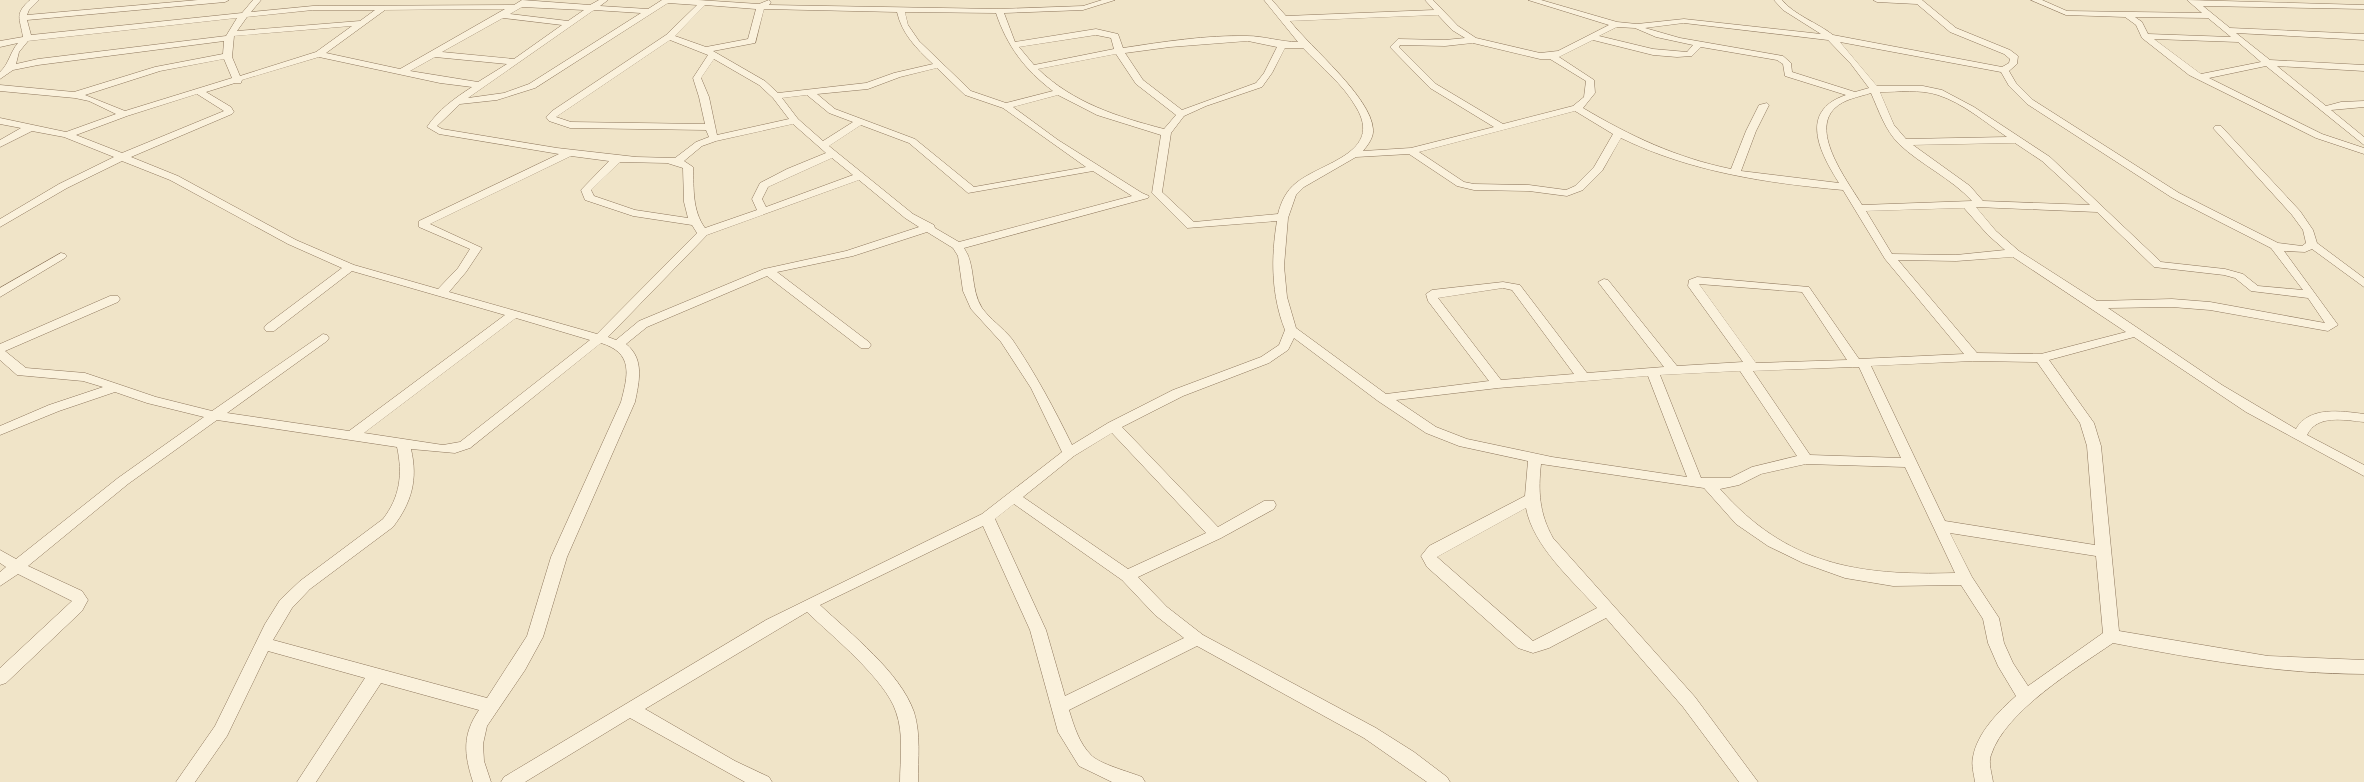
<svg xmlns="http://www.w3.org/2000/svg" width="2364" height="782" font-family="'Libre Baskerville',serif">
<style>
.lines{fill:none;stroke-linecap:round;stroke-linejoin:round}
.minor-casing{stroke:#8d765c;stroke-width:1}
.minor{fill:#faf1dc;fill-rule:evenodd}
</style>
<rect width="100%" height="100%" fill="#f0e4c8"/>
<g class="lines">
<defs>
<g id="minor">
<path d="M 30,0 L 39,0 L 29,10 L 27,15 L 198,0 L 229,0 L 225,2 L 27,20 L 31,35 L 242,13 L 253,0 L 261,0 L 251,12 L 313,6 L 514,5 L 522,0 L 590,5 L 599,0 L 608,0 L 600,6 L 648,9 L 662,0 L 698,0 L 759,4 L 769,0 L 771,2 L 769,5 L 999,9 L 1083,6 L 1102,0 L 1115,0 L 1083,10 L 1004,13 L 1015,42 L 1096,29 L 1118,34 L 1123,48 C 1162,42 1207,35 1247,36 C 1264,36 1281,42 1298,42 L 1264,0 L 1272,0 L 1286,16 L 1434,10 L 1425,0 L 1433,0 L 1458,26 L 1476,38 L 1540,53 L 1558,51 L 1609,25 L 1528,0 L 1541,0 L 1617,22 L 1637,24 L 1684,19 L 1821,34 L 1783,10 L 1774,0 L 1782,0 C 1794,15 1818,23 1833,35 L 2002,67 L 2009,63 L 2010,59 L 2004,54 L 1950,32 L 1917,4 L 1877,2 L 1873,0 L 1922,0 L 1956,28 L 2010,50 L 2018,56 L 2017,64 L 2009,71 L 2016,83 L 2033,100 L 2179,193 L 2278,243 L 2302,246 L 2306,243 L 2303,230 L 2292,215 L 2213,128 L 2215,126 L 2221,126 L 2300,211 L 2313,230 L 2317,243 L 2364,278 L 2364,287 L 2312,249 L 2305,252 L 2284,251 L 2338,325 L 2328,331 L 2210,310 L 2172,307 L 2108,308 L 2222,385 L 2296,429 C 2309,406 2341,411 2364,414 L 2364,422 C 2344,420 2317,414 2307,435 L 2364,465 L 2364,476 L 2246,412 L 2134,337 L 2049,360 L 2094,423 L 2101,446 L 2119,631 L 2268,656 L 2364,660 L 2364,674 C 2279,674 2197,659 2113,643 C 2077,668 2005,711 1991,755 C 1988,763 1992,774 1993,782 L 1975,782 C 1974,774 1971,765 1973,757 C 1977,733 1999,711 2016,696 L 1998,666 L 1988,643 L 1983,619 L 1961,585 L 1893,586 L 1845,578 L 1803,563 L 1768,546 L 1736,524 L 1704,488 L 1541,464 C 1538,491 1539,513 1553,538 L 1695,697 L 1758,782 L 1739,782 L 1683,707 L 1606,618 L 1549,648 L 1533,653 L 1518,648 L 1427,567 L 1421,556 L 1429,546 L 1525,496 L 1528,461 L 1459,446 L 1426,433 L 1378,401 L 1294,338 L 1288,350 L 1269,363 L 1183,396 L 1122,427 L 1218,527 L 1264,501 L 1274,501 L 1276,505 L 1274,509 L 1221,538 L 1138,577 L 1167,607 L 1203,635 L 1376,728 L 1414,752 L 1447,777 L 1450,782 L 1427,782 L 1364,738 L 1197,646 L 1069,710 C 1074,726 1079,743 1091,755 C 1099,764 1130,772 1142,777 L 1145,782 L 1112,782 L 1079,766 L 1058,732 L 1030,630 L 983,526 L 820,605 C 851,634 900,672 914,712 C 921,734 918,759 918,782 L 900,782 C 900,760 904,734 896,712 C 886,680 832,636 807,612 L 645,709 L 735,761 L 769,777 L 772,782 L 745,782 L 630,718 L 525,782 L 501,782 L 504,777 L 766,620 L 982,514 L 1062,452 L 1031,388 L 1001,342 L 971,309 L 963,291 L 958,256 L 953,248 L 927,232 L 853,256 L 777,272 L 869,342 L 871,345 L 869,348 L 861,348 L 767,276 L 647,327 L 626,344 C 645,359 639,382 635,402 L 567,557 L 543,637 L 525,670 L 487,726 L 483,744 L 484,761 L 491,782 L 473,782 C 464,754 462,735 479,710 L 381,683 L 316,782 L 297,782 L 365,678 L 268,651 L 227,736 L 195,782 L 176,782 L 215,726 L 265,624 L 280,600 L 300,581 L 383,519 C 400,497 403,474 397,447 L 217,420 L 128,484 L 28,566 L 82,591 L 88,600 L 82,611 L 6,683 L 0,685 L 0,668 L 72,601 L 18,574 L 0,586 L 0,572 L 6,567 L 0,563 L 0,550 L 16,559 L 118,478 L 204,417 L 147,403 L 115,392 L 59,411 L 0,435 L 0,426 L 49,405 L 103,387 L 83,381 L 17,375 L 0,360 L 0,344 L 110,296 L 118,296 L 120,299 L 118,302 L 5,351 L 26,368 L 85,373 L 156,397 L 212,411 L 323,334 L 327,335 L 329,338 L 327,341 L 227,413 L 349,431 L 505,315 L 352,271 L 274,331 L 266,331 L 264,328 L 266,325 L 342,268 L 288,244 L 170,180 L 122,161 L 67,188 L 0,227 L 0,219 L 59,184 L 114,157 L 64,137 L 32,131 L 0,147 L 0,140 L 21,128 L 0,124 L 0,118 L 66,132 L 116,114 L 89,101 L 75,98 L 0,91 L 0,85 L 74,92 L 155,67 L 223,54 L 224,41 L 38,65 L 13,70 L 0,79 L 0,72 C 9,64 10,52 18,43 L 0,47 L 0,41 L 23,37 C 20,18 14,14 30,0 ZM 668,3 L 697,5 L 666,35 L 552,111 L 546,117 L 549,121 L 570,128 L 706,130 L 709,137 L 696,142 L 675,158 L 636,157 L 557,148 L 442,129 L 437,126 L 460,104 L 497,100 L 535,88 ZM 705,5 L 756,9 L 748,39 L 706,47 L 675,36 ZM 522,7 L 584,10 L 568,21 L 510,14 ZM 505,9 L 400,69 L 326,53 L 385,10 ZM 764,9 L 897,12 C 902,34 916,48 933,64 L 894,73 L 866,83 L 778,93 L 765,81 L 713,51 L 755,43 ZM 313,10 L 375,10 L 360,21 L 237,31 L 247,17 ZM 594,10 L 641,13 L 529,84 L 504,93 L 468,98 ZM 905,12 L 996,13 C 1007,46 1025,70 1053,91 L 1006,103 L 971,91 L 919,41 L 908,25 ZM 1438,15 L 1452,30 L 1465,38 L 1445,40 L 1398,39 L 1390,47 L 1430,88 L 1494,127 L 1411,148 L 1363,151 C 1368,145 1374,137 1373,129 C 1371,97 1311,48 1290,21 ZM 237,18 L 226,36 L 38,59 L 16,64 L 19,52 L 28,41 ZM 503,18 L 562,25 L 514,59 L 442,52 ZM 1684,23 L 1828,40 L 1851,64 L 1869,88 L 1855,92 L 1792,72 L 1791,63 L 1783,56 L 1680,38 L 1645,28 ZM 352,26 L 316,52 L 240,76 L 232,57 L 234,36 ZM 1617,27 L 1635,28 L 1656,37 L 1693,45 L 1687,52 L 1653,49 L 1599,36 ZM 1096,35 L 1111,38 L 1114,49 L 1034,65 L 1019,47 ZM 670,40 L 708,55 L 693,78 L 699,97 L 705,124 L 571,122 L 556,117 ZM 1593,40 L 1653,55 L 1677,57 L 1692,56 L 1701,47 L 1777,60 L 1783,64 L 1785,76 L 1846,95 C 1798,111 1820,153 1839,183 L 1741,171 L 1756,131 L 1769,105 L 1767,103 L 1759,105 L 1746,131 L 1731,169 C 1677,158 1630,136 1583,108 L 1595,93 L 1594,80 L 1559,57 ZM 1248,41 L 1277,47 L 1264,73 L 1256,83 L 1182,110 L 1143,80 L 1125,53 L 1170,47 ZM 1840,42 L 2001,72 L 2009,86 L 2027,104 L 2171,197 L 2271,248 L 2303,290 L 2258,286 L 2243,274 L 2225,269 L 2161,262 L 2050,157 L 1974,107 L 1942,90 L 1923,86 L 1877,86 ZM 1473,43 L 1540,59 L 1550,59 L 1586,81 L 1584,97 L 1573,106 L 1503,124 L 1436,84 L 1399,47 L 1400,45 L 1445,46 ZM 1285,48 L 1303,48 C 1321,67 1343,84 1356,107 C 1384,153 1322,162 1296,183 C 1286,191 1281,202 1278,214 L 1194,222 L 1162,192 L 1171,133 L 1184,116 L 1206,106 L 1262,87 L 1272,73 ZM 1116,54 L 1136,84 L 1176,115 L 1164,129 C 1118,117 1073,103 1038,69 ZM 319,57 L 440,83 L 472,87 C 455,98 438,110 427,127 L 439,134 L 559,154 L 419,221 L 419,227 L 470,249 L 458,268 L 438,289 L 354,265 L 296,240 L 178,176 L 131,157 L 232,114 L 234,112 L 231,107 L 206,92 L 235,83 L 241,83 L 242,80 ZM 435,57 L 507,64 L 478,82 L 410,71 ZM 224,59 L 232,78 L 125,111 L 85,95 L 160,71 ZM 714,59 L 759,85 L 773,98 L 789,119 L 717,135 L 709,97 L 701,78 ZM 937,68 L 965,95 L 1003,108 L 1086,167 L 974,187 L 915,139 L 835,109 L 817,94 L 868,89 L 900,77 ZM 1880,92 C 1899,92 1920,89 1938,95 C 1963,103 1986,123 2007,137 L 1906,139 L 1894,125 ZM 1871,93 C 1879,111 1885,130 1899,144 C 1921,165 1951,178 1972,201 L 1862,205 C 1849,183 1809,132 1835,108 C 1844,99 1859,97 1871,93 ZM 197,94 L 224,111 L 122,153 L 76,135 L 127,116 ZM 807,95 L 829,113 L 853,122 L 823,141 L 798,119 L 782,98 ZM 1058,95 L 1097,115 L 1161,135 L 1152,193 L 1187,228 L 1277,221 C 1271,257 1271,295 1285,330 L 1279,345 L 1261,357 L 1173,390 L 1108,423 L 1072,445 C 1054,408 1035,373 1012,339 C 1003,328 990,319 982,308 C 970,289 976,265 964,248 L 1148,198 L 1149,196 L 1142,193 L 1058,140 L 1013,107 ZM 1575,111 L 1613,134 L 1594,167 L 1575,186 L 1566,190 L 1529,185 L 1474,184 L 1464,182 L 1419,152 ZM 793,124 L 826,153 L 787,169 L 760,183 L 752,199 L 757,210 L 705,228 C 692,210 694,189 693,167 L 684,161 L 702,146 L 716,141 ZM 861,125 L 909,143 L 968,193 L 1093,171 L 1132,196 L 959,242 L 935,228 L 934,225 L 913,214 L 829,146 ZM 1621,138 C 1691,172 1766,183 1843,190 L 1885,259 L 1964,354 L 1859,359 L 1809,287 L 1697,277 L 1689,280 L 1688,286 L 1743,362 L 1677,366 L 1608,280 L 1604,279 L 1598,282 L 1664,367 L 1587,373 L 1520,285 L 1503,282 L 1432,290 L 1426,294 L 1428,301 L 1489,381 L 1386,394 L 1296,328 L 1287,297 L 1284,266 L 1288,218 L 1296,195 L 1304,187 L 1356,157 L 1409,154 L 1457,186 L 1474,190 L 1529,191 L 1567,196 L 1583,190 L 1602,171 ZM 2015,143 L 2042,161 L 2090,205 L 1983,201 L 1970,186 L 1913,145 ZM 571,156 L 609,161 L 581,190 L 585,200 L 633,216 L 692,225 L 697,233 L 597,334 L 449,292 L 466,272 L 482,248 L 430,224 ZM 832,158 L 853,175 L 766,207 L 762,199 L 768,187 ZM 620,162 L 667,163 L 683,168 L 684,202 L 688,218 L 635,210 L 594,196 L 591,190 ZM 859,180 L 905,218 L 919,227 L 846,251 L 764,269 L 639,321 L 616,340 L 608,337 L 707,235 ZM 1976,207 L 2097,212 L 2154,267 L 2224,275 L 2235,278 L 2251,291 L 2308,298 L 2325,323 L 2210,302 L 2172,299 L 2097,301 L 2019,251 L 1996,231 ZM 1964,208 L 1988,235 L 2005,250 L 1956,255 L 1892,254 L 1866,211 ZM 2013,257 L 2126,332 L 2041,354 L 1977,353 L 1898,260 L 1956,261 ZM 1699,284 L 1802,292 L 1847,360 L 1756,363 ZM 1503,288 L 1512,290 L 1574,374 L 1501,380 L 1438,298 ZM 516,318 L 590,340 L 460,442 L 443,445 L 364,433 ZM 601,343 C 634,353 628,375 621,402 L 551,557 L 527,636 L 487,698 L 273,640 L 292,608 L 310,589 L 393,527 C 412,502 418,479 411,449 L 455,453 L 470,448 ZM 1973,361 L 2037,362 L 2080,423 L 2087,446 L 2095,545 L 1945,521 L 1871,366 ZM 1853,367 L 1859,367 L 1901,458 L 1810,455 L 1753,371 ZM 1740,371 L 1797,456 L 1752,467 L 1730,478 L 1701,478 L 1660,375 ZM 1648,376 L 1687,477 L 1552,457 L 1467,439 L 1436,427 L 1396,400 L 1498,388 ZM 1112,433 L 1206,533 L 1128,569 L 1023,497 L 1074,456 ZM 1806,464 L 1905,467 L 1955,573 C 1858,576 1787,565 1720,489 L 1739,485 L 1761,474 ZM 1014,504 L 1122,580 L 1155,615 L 1184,638 L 1065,696 L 1046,630 L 995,519 ZM 1526,508 C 1533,546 1572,580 1597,608 L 1533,641 L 1437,557 ZM 1950,533 L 2096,556 L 2103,633 L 2028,686 L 2013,663 L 2004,643 L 1999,618 L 1972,577 Z"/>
<path d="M 2031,0 L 2042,0 L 2067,11 L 2202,13 L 2187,0 L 2364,5 L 2364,9 L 2203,6 L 2230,28 L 2364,34 L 2364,40 L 2236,33 L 2270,60 L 2364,65 L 2364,71 L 2277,66 L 2326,106 L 2341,102 L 2364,101 L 2364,107 L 2331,110 L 2364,137 L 2364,145 L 2266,66 L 2209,78 L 2322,134 L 2364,148 L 2364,154 L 2316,138 L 2189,75 L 2142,38 L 2136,25 L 2125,17 L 2066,15 ZM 2135,17 L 2208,18 L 2231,37 L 2148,34 L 2142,22 ZM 2154,39 L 2238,42 L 2261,62 L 2201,74 Z"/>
<path d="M 61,253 L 65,254 L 67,256 L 65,258 L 0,297 L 0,288 Z"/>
</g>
</defs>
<!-- minor casing -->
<use href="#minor" class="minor-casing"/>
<!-- minor -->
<use href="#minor" class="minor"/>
</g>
</svg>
